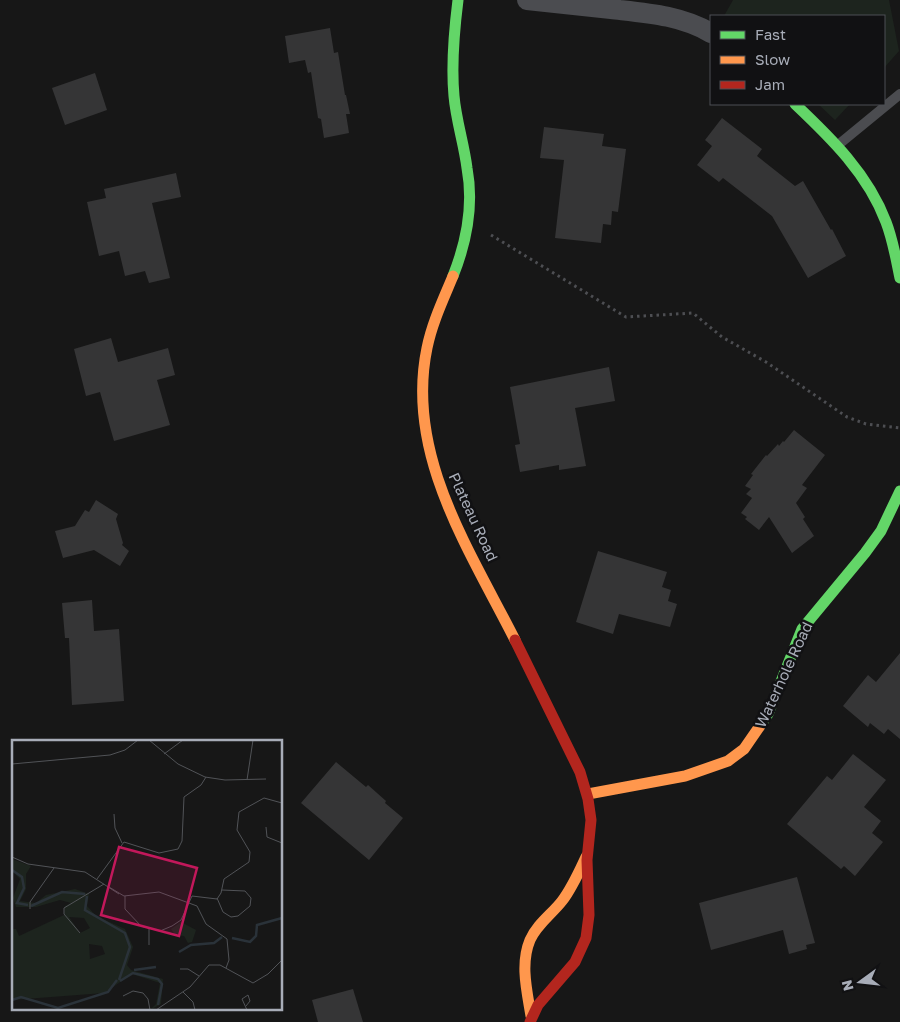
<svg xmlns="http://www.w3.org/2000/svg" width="900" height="1022" font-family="'Golos Text',sans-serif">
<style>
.green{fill:#1d241e}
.building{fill:#353536}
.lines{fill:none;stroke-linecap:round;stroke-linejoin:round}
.path{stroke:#4d4e52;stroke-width:3;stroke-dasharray:2.5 4;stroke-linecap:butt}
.lane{stroke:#4b4c50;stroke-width:10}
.street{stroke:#4b4c50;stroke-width:20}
.fast{stroke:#63d668;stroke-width:11}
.slow{stroke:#ff974d;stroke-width:11}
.jam{stroke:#b3261e;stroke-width:11}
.labels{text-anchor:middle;stroke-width:5;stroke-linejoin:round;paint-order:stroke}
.street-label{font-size:15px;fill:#a8adb8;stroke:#111113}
.inset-river{fill:none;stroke:#2a3239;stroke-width:2.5}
.inset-road{fill:none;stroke:#515357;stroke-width:1}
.view{fill:#c2185b;fill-opacity:0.15;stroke:#c2185b;stroke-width:2.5}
.inset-edge{fill:none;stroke:#a8adb8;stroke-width:2.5}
</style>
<rect width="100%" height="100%" fill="#171717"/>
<!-- green -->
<g class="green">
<path d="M 733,0 L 889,0 L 899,51 L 884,68 L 884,16 L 724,16 Z"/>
<path d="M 818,104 L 850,104 L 835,120 Z"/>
</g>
<!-- building -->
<g class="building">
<path d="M 330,28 L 334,53 L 338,52 L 345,95 L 346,95 L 350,114 L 346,114 L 349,133 L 324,138 L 321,119 L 318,118 L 311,72 L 308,73 L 305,60 L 289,63 L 285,36 Z"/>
<path d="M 95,73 L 107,110 L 65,125 L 52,88 Z"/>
<path d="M 722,118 L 762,149 L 757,156 L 795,186 L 803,181 L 831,230 L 832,229 L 846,256 L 808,278 L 772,216 L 723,178 L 719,182 L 697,165 L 712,146 L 705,140 Z"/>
<path d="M 544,127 L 604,134 L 602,146 L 626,149 L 618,212 L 612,211 L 611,225 L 603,224 L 601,243 L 555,238 L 564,160 L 540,158 Z"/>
<path d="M 176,173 L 181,197 L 152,203 L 170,278 L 149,283 L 145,271 L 125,276 L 119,251 L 99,256 L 87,202 L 106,198 L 104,189 Z"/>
<path d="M 111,338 L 118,362 L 168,348 L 175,375 L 157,380 L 170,425 L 114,441 L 100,392 L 86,396 L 74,349 Z"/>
<path d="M 609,367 L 615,401 L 575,408 L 586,466 L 559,470 L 559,465 L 520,472 L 515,445 L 520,444 L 510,387 Z"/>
<path d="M 794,430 L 825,455 L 802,485 L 807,488 L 796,503 L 805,517 L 803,519 L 814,536 L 792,553 L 769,517 L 759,530 L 745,519 L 747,517 L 741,513 L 752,498 L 746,494 L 751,489 L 745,486 L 753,475 L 751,474 L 766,455 L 767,456 L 778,444 L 779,446 L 783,441 L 784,442 Z"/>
<path d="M 96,500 L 118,514 L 116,519 L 123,543 L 122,545 L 129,551 L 120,566 L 94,550 L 63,558 L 55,531 L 75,526 L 85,510 L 89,512 Z"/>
<path d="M 598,551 L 667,572 L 662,587 L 671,590 L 668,601 L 677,604 L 670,627 L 619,614 L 613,634 L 576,622 Z"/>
<path d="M 92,600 L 94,631 L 119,629 L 124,701 L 72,705 L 69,638 L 65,638 L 62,603 Z"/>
<path d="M 900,653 L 900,739 L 888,729 L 884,734 L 870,723 L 868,727 L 843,706 L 868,675 L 876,682 Z"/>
<path d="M 853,754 L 886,780 L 864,807 L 881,821 L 872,833 L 883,842 L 855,876 L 844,866 L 841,869 L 787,824 L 827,776 L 832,780 Z"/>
<path d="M 336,762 L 366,787 L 368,785 L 386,801 L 385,803 L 403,818 L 369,860 L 301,803 Z"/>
<path d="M 797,877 L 815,943 L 806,945 L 807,949 L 789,954 L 783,930 L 711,950 L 699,903 Z"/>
<path d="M 353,989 L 363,1022 L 318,1022 L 312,1000 Z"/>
</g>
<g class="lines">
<!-- path -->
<path class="path" d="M 491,235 L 626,317 L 693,313 L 722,337 L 766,362 L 847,417 L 866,424 L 900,428"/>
<!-- lane -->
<path class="lane" d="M 838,145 L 900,94"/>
<!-- street -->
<path class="street" d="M 527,0 C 555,3 583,6 611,9 C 646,13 680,15 711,33"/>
<!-- fast -->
<g class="fast">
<path d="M 795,104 C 831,138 868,174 886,222 C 893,240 896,259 900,278"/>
<path d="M 453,276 C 467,241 474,206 467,168 C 464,144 456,120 454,96 C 451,64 454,32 458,0"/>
<path d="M 762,723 L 768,714 L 802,629 L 865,553 L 881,531 L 900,491"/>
</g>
<!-- slow -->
<g class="slow">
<path d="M 453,276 C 443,300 432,323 427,348 C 405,454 469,549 515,640"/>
<path d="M 588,794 L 685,776 L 728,761 L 744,749 L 762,723"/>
<path d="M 531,1016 C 527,991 520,964 530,940 C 537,924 552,914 562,901 C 572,888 579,872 586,857"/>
</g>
<!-- jam -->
<path class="jam" d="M 515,640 L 580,772 L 588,799 L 591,820 L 587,860 L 589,915 L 586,938 L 575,962 L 538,1005 L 530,1022"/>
</g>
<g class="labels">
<!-- street labels -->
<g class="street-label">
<text transform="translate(473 517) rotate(65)" y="5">Plateau Road</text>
<text transform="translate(784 675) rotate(-65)" y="5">Waterhole Road</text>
</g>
</g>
<!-- overview -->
<g transform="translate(12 740)">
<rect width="270" height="270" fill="#171717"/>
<path d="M 0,119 L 19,126 L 14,134 L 14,149 L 8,161 L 24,163 L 34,155 L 63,149 L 77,154 L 75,166 L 84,176 L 113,189 L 121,207 L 115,225 L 119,230 L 151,239 L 149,264 L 138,270 L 144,264 L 148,243 L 120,234 L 92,253 L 0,260 L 0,189 L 4,189 L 7,196 L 52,175 L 53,166 L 59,163 L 48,160 L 24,167 L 4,167 L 1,158 L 8,139 L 0,131 ZM 57,177 L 72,178 L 78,188 L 68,193 ZM 77,204 L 90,206 L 93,214 L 78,219 ZM 169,182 L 184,190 L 180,202 L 176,203 L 172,196 L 163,195 L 159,189 Z" fill="#1d241e" fill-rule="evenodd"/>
<path class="inset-river" d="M 0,130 L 10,137 L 12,148 L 5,163 L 16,165M 75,156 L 73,170 L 113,193 L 118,207 L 107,240M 19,166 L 50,152 L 73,154M 220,198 L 238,202 L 244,196 L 245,185 L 270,178M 167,212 L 179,205 L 202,203 L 210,197M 122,230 L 144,227M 108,241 L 121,233 L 146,239 L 150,244 L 146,265M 0,260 L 9,257 L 46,268 L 96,252 L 105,240"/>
<path class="inset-road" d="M 137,0 L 166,24 L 193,37 L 213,40 L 254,39M 152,14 L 171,0M 0,24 L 98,15 L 113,10 L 126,0M 235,40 L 241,0M 102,74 L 103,88 L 110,103M 254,87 L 255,97 L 270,103M 0,117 L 16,124 L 73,132 L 107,154M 85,139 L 112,102 L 147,113 L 166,109 L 170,101 L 172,57 L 189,45 L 194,37M 97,147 L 112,156 L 147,152 L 185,166 L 194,184 L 215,199 L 217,220 L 214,228M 113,156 L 113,169 L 129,186 L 148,191 L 160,186 L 169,180 L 180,156 L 205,159 L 209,153 L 212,139 L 237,122 L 238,112 L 225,90 L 227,72 L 252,58 L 270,63M 205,158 L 211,172 L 219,177 L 226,176 L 238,166 L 239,158 L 233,151 L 210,150M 18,169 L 18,162 L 42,128M 68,193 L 52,174 L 52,168 L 92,144M 137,205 L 137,189M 168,229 L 176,229 L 187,236M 171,252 L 181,262 L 183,270M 111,256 L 121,251 L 131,253 L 136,259 L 138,270M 234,266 L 238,261 L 236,255 L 230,259 L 235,270M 144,270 L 178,247 L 197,225 L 208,225 L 241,243 L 256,234 L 270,220"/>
<path class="view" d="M 107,107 L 185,128 L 167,196 L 89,175 Z"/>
<rect width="270" height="270" class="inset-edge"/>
</g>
<!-- legend -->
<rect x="710" y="15" width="175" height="90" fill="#111113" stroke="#4d4f55"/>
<rect x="720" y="31" width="25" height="8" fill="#63d668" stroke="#4d4f55"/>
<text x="755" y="40" font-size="15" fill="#a8adb8">Fast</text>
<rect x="720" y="56" width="25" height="8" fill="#ff974d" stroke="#4d4f55"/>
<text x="755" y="65" font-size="15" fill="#a8adb8">Slow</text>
<rect x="720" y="81" width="25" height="8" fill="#b3261e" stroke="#4d4f55"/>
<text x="755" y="90" font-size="15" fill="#a8adb8">Jam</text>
<!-- north arrow -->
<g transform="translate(860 982) rotate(255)" stroke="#111113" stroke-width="4" paint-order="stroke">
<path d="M0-4L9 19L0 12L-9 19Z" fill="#a8adb8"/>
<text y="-8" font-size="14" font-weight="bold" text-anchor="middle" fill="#a8adb8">N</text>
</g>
</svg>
